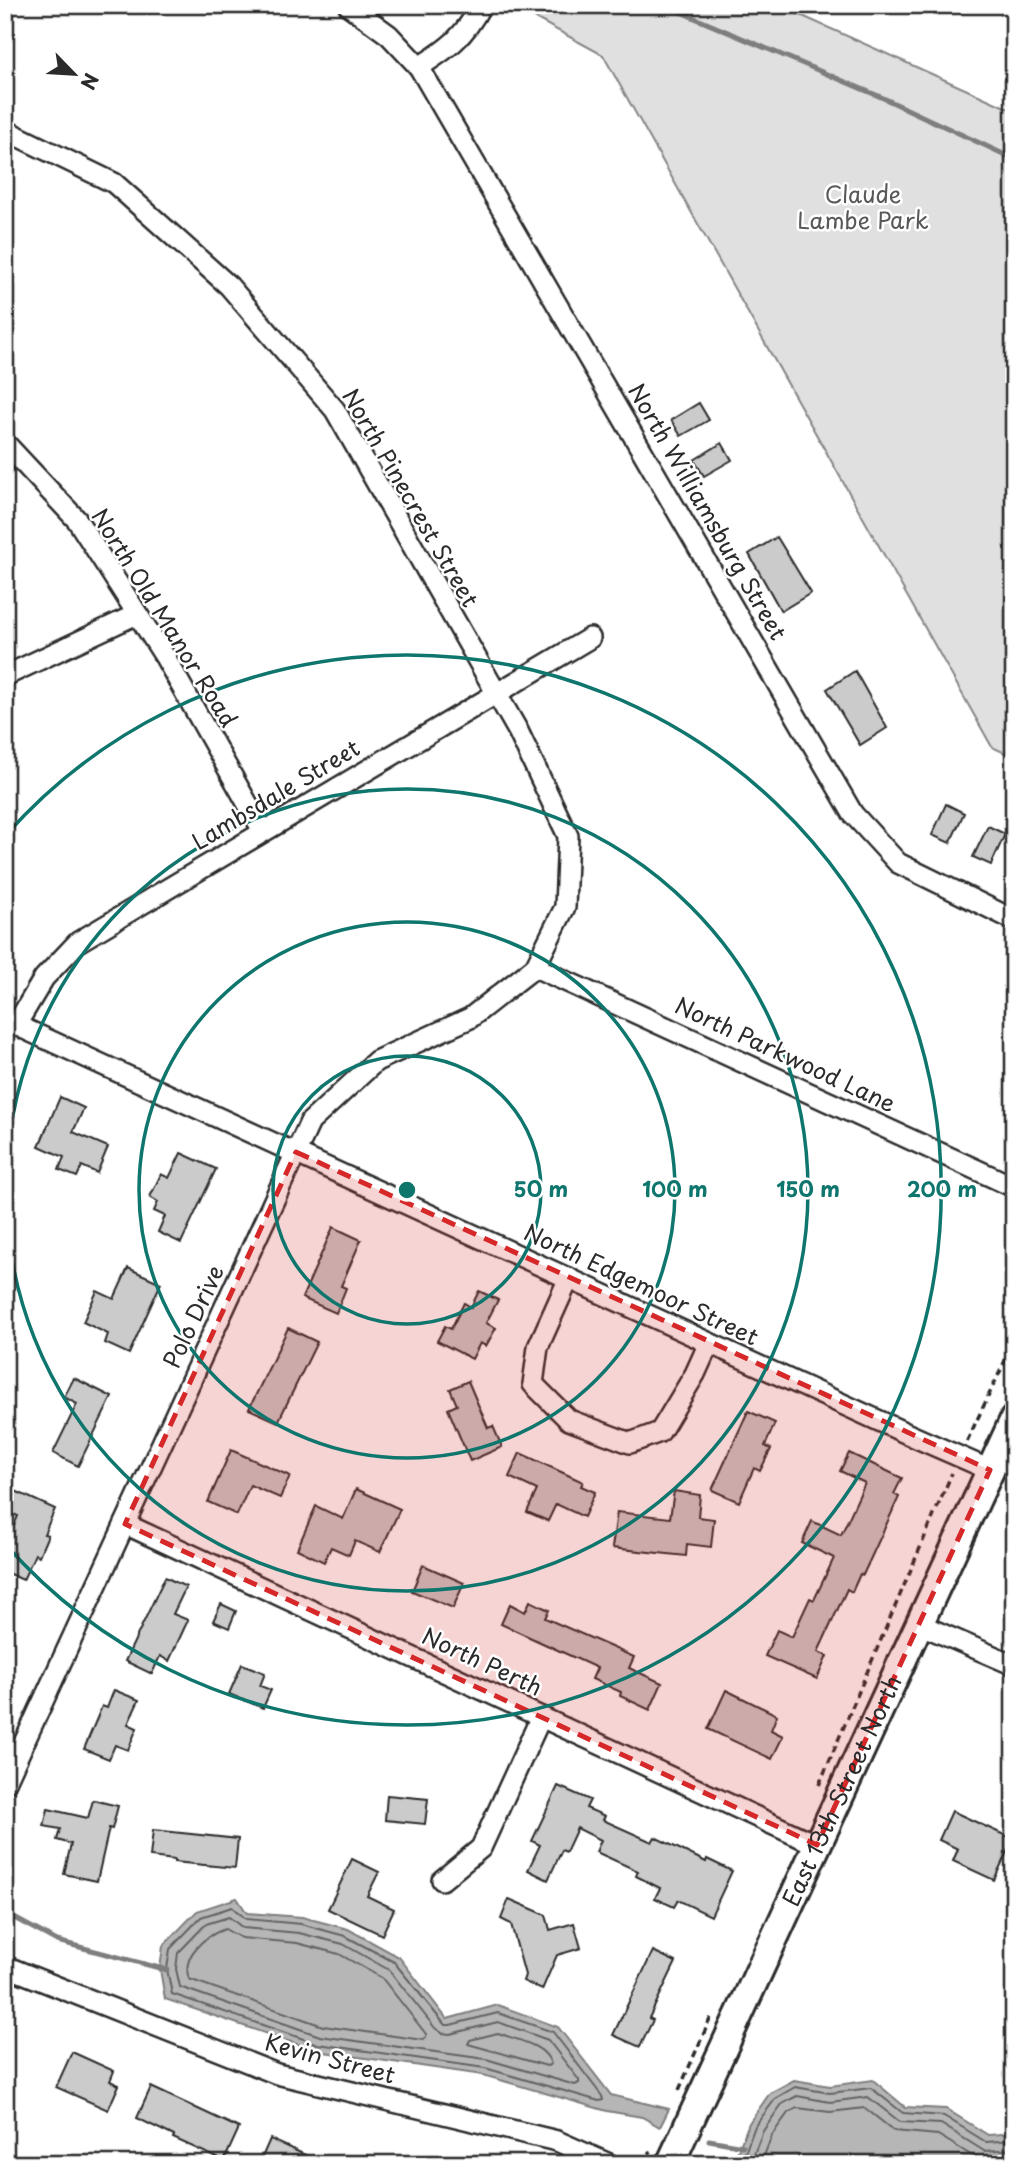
<svg xmlns="http://www.w3.org/2000/svg" width="1019" height="2169" font-family="'Playpen Sans',sans-serif">
<style>
.green{fill:#e0e0e0;stroke:#868686;stroke-width:2}
.water{fill:#b6b6b6;stroke:#7e7e7e;stroke-width:2}
.lines{fill:none;stroke-linecap:round;stroke-linejoin:round}
.shore{stroke:#636363;stroke-width:2}
.stream{stroke:#7e7e7e;stroke-width:5}
.building{fill:#cbcbcb;stroke:#2b2b2b;stroke-width:2}
.minor-casing{stroke:#2b2b2b;stroke-width:24}
.major-casing{stroke:#2b2b2b;stroke-width:32}
.path{stroke:#2b2b2b;stroke-width:3.5;stroke-dasharray:7 5;stroke-linecap:butt}
.minor{stroke:#fff;stroke-width:19}
.major{stroke:#fff;stroke-width:26}
.marked{fill:#d62828;fill-opacity:0.2;stroke:#d62828;stroke-width:5;stroke-dasharray:14 9;stroke-linejoin:round}
.ring{fill:none;stroke:#0f766e;stroke-width:3.5}
.labels{text-anchor:middle;stroke-width:5;stroke-linejoin:round;paint-order:stroke}
.park-label{font-size:23px;fill:#585858;stroke:#fff}
.street-label{font-size:23px;fill:#2b2b2b;stroke:#fff}
.centre{fill:#0f766e;stroke:#fff;stroke-width:3.5}
.ring-label{font-size:21px;text-anchor:middle;font-weight:bold;fill:#0f766e;stroke:#fff;stroke-width:5;stroke-linejoin:round;paint-order:stroke}
</style>
<rect width="100%" height="100%" fill="#fff"/>
<filter id="ink" filterUnits="userSpaceOnUse"><feTurbulence type="fractalNoise" baseFrequency=".0143" numOctaves="2"/><feDisplacementMap in="SourceGraphic" scale="14" xChannelSelector="R" yChannelSelector="G"/><feConvolveMatrix kernelMatrix="1 2 1 2 8 2 1 2 1" color-interpolation-filters="sRGB"/></filter>
<g filter="url(#ink)">
<!-- green -->
<path class="green" d="M 511,5 L 778,5 L 1014,111 L 1014,757 L 992,747 L 603,55 Z"/>
<!-- water -->
<g class="water">
<path d="M 237,1898 L 247,1913 L 302,1917 L 348,1929 L 399,1957 L 447,2019 L 498,2005 L 558,2027 L 611,2095 L 669,2109 L 660,2127 L 642,2117 L 607,2111 L 483,2075 L 317,2051 L 165,1999 L 160,1969 L 163,1946 L 197,1911 Z"/>
<path d="M 794,2080 L 830,2086 L 873,2080 L 905,2107 L 946,2109 L 988,2135 L 1014,2133 L 1014,2164 L 976,2164 L 968,2161 L 878,2164 L 735,2164 L 734,2161 L 749,2123 L 770,2093 Z"/>
</g>
<g class="lines">
<!-- shore -->
<g class="shore">
<path d="M 232,1907 L 246,1919 L 301,1924 L 345,1936 L 394,1962 L 445,2025 L 450,2025 L 498,2013 L 553,2032 L 602,2096 L 603,2100 L 599,2101 L 485,2068 L 318,2044 L 172,1994 L 167,1969 L 170,1949 L 201,1917 Z"/>
<path d="M 229,1917 L 243,1928 L 299,1933 L 343,1944 L 389,1970 L 435,2028 L 442,2033 L 450,2034 L 498,2022 L 548,2040 L 579,2080 L 579,2083 L 575,2085 L 486,2059 L 320,2036 L 180,1987 L 176,1969 L 178,1953 L 206,1924 Z"/>
<path d="M 225,1929 L 241,1938 L 297,1943 L 339,1954 L 382,1978 L 426,2034 L 426,2038 L 423,2040 L 323,2026 L 189,1979 C 181,1956 204,1936 225,1929 Z"/>
<path d="M 498,2033 C 516,2040 545,2044 551,2064 L 547,2066 L 468,2044 L 470,2040 Z"/>
<path d="M 741,2164 L 755,2126 L 776,2098 L 795,2087 L 830,2093 L 871,2088 L 903,2113 L 944,2116 L 986,2142 L 1014,2140"/>
<path d="M 750,2164 L 763,2131 L 782,2104 L 797,2096 L 830,2102 L 868,2097 L 900,2122 L 941,2124 L 984,2151 L 1014,2149"/>
<path d="M 761,2164 L 772,2135 L 788,2113 L 797,2108 L 830,2112 L 865,2108 L 894,2131 L 938,2135 L 979,2160 L 989,2162 L 1014,2159"/>
</g>
<!-- stream -->
<g class="stream">
<path d="M 664,5 L 881,97 L 1014,159"/>
<path d="M 5,1913 L 57,1941 L 167,1970"/>
<path d="M 709,2140 L 743,2146"/>
</g>
</g>
<!-- building -->
<g class="building">
<path d="M 699,403 L 709,420 L 681,436 L 671,420 Z"/>
<path d="M 722,443 L 732,460 L 704,476 L 694,460 Z"/>
<path d="M 777,537 L 811,593 L 781,611 L 749,554 Z"/>
<path d="M 855,671 L 887,728 L 860,745 L 827,689 Z"/>
<path d="M 946,804 L 964,813 L 950,843 L 932,835 Z"/>
<path d="M 988,826 L 1005,834 L 991,865 L 973,857 Z"/>
<path d="M 60,1097 L 84,1108 L 73,1132 L 108,1147 L 97,1173 L 82,1166 L 77,1177 L 59,1170 L 64,1157 L 39,1146 Z"/>
<path d="M 181,1153 L 216,1169 L 181,1243 L 158,1232 L 165,1216 L 154,1211 L 158,1202 L 150,1197 L 161,1174 L 169,1178 Z"/>
<path d="M 333,1227 L 361,1240 L 341,1286 L 346,1288 L 336,1313 L 302,1298 Z"/>
<path d="M 128,1268 L 161,1283 L 129,1354 L 105,1343 L 108,1334 L 83,1322 L 97,1291 L 114,1299 Z"/>
<path d="M 479,1291 L 498,1300 L 486,1323 L 496,1328 L 486,1346 L 480,1343 L 472,1359 L 437,1341 L 445,1326 L 451,1329 L 464,1303 L 471,1307 Z"/>
<path d="M 288,1328 L 317,1342 L 278,1422 L 249,1409 Z"/>
<path d="M 74,1378 L 112,1397 L 78,1466 L 53,1453 L 77,1404 L 64,1397 Z"/>
<path d="M 468,1381 L 488,1428 L 493,1426 L 502,1447 L 470,1461 L 448,1409 L 457,1405 L 450,1389 Z"/>
<path d="M 748,1411 L 775,1423 L 765,1446 L 771,1449 L 760,1471 L 754,1468 L 739,1502 L 712,1490 Z"/>
<path d="M 231,1450 L 290,1476 L 280,1498 L 250,1485 L 237,1515 L 208,1502 Z"/>
<path d="M 520,1453 L 583,1482 L 581,1486 L 595,1492 L 584,1517 L 556,1504 L 548,1521 L 527,1512 L 537,1490 L 509,1477 Z"/>
<path d="M 849,1453 L 902,1478 L 894,1494 L 899,1497 L 863,1575 L 860,1574 L 852,1592 L 847,1589 L 818,1652 L 827,1656 L 817,1679 L 765,1656 L 777,1630 L 792,1637 L 810,1598 L 814,1600 L 834,1558 L 802,1543 L 812,1521 L 841,1535 L 865,1483 L 840,1471 Z"/>
<path d="M 356,1489 L 400,1509 L 380,1552 L 355,1541 L 349,1555 L 331,1547 L 324,1562 L 297,1549 L 316,1506 L 343,1519 Z"/>
<path d="M 13,1490 L 55,1509 L 44,1534 L 48,1535 L 39,1556 L 35,1554 L 23,1580 L 5,1572 L 5,1545 L 18,1516 L 5,1511 Z"/>
<path d="M 674,1491 L 700,1495 L 698,1517 L 714,1519 L 711,1547 L 687,1544 L 686,1556 L 612,1548 L 617,1512 L 670,1518 Z"/>
<path d="M 423,1565 L 464,1583 L 453,1608 L 412,1591 Z"/>
<path d="M 165,1577 L 186,1587 L 173,1614 L 188,1620 L 169,1661 L 160,1656 L 152,1674 L 125,1661 Z"/>
<path d="M 530,1601 L 549,1610 L 545,1618 L 634,1657 L 629,1668 L 662,1683 L 650,1710 L 620,1696 L 621,1692 L 592,1679 L 597,1668 L 501,1624 L 510,1604 L 525,1612 Z"/>
<path d="M 221,1604 L 236,1611 L 229,1628 L 213,1621 Z"/>
<path d="M 242,1664 L 265,1673 L 260,1686 L 271,1690 L 263,1708 L 229,1694 Z"/>
<path d="M 114,1690 L 139,1700 L 128,1724 L 137,1728 L 128,1750 L 115,1745 L 109,1759 L 84,1749 L 102,1706 L 107,1708 Z"/>
<path d="M 726,1690 L 777,1715 L 771,1730 L 783,1736 L 772,1759 L 708,1729 Z"/>
<path d="M 558,1786 L 590,1800 L 586,1808 L 605,1816 L 603,1820 L 652,1842 L 655,1837 L 706,1862 L 707,1859 L 732,1871 L 711,1916 L 678,1900 L 674,1907 L 655,1898 L 660,1888 L 636,1876 L 638,1871 L 596,1852 L 601,1840 L 577,1828 L 566,1852 L 562,1850 L 548,1880 L 528,1870 L 540,1845 L 532,1841 Z"/>
<path d="M 387,1795 L 428,1799 L 425,1824 L 385,1820 Z"/>
<path d="M 93,1800 L 118,1806 L 112,1829 L 109,1828 L 97,1881 L 64,1874 L 71,1844 L 57,1840 L 60,1829 L 44,1826 L 48,1809 L 88,1818 Z"/>
<path d="M 952,1811 L 1013,1839 L 994,1880 L 953,1861 L 958,1849 L 939,1840 Z"/>
<path d="M 153,1830 L 238,1839 L 235,1868 L 174,1862 L 174,1860 L 150,1857 Z"/>
<path d="M 352,1859 L 379,1872 L 367,1896 L 394,1909 L 382,1935 L 328,1909 Z"/>
<path d="M 509,1899 L 546,1915 L 550,1930 L 574,1923 L 581,1948 L 557,1955 L 542,1990 L 523,1981 L 525,1975 L 511,1924 L 501,1919 Z"/>
<path d="M 653,1951 L 676,1962 L 649,2018 L 653,2020 L 640,2047 L 613,2035 Z"/>
<path d="M 72,2052 L 114,2071 L 110,2081 L 119,2085 L 108,2110 L 56,2087 Z"/>
<path d="M 151,2087 L 239,2128 L 224,2161 L 173,2138 L 174,2136 L 137,2118 Z"/>
<path d="M 270,2139 L 325,2164 L 259,2164 Z"/>
</g>
<g class="lines">
<defs>
<g id="minor">
<path d="M 348,5 L 389,35 L 419,67 L 853,814 L 898,863 L 1014,920"/>
<path d="M 419,67 C 449,48 464,37 481,5"/>
<path d="M 5,130 L 114,183 L 229,286 L 335,410 L 518,731 L 568,836 L 565,907 L 535,967 L 470,1018 L 376,1061 L 310,1122 L 5,1784"/>
<path d="M 5,443 L 77,520 L 165,657 L 263,831"/>
<path d="M 5,676 L 137,614"/>
<path d="M 535,967 L 1014,1187"/>
<path d="M 5,1020 L 910,1435 L 990,1470"/>
<path d="M 16,1025 L 44,978 L 78,942 L 590,638"/>
<path d="M 569,1278 L 538,1347 L 533,1384 L 569,1420 L 630,1443 L 660,1432 L 695,1374 L 709,1343"/>
<path d="M 125,1524 L 817,1845"/>
<path d="M 919,1624 L 1014,1665"/>
<path d="M 442,1880 L 481,1848 L 541,1717"/>
<path d="M 5,1966 L 277,2074 L 557,2141 L 609,2164"/>
</g>
<g id="major">
<path id="s1" d="M 670,2164 L 1014,1419"/>
</g>
</defs>
<!-- minor casing -->
<use href="#minor" class="minor-casing"/>
<!-- major casing -->
<use href="#major" class="major-casing"/>
<!-- path -->
<g class="path">
<path d="M 967,1441 L 1014,1342"/>
<path d="M 819,1785 L 952,1473"/>
<path d="M 679,2090 L 711,2017"/>
<path d="M 643,2164 L 651,2151"/>
</g>
<!-- minor -->
<use href="#minor" class="minor"/>
<!-- major -->
<use href="#major" class="major"/>
</g>
</g>
<!-- marked area -->
<path class="marked" d="M 296,1152 L 990,1470 L 817,1845 L 125,1524 Z"/>
<!-- distance rings -->
<g class="ring">
<circle cx="407" cy="1190" r="134"/>
<circle cx="407" cy="1190" r="268"/>
<circle cx="407" cy="1190" r="401"/>
<path d="M6 835A535 535 0 1 1 6 1545"/>
</g>
<g class="labels">
<!-- park labels -->
<g class="park-label">
<text x="863" y="203">Claude<tspan x="863" dy="26">Lambe Park</tspan></text>
</g>
<!-- street labels -->
<g class="street-label">
<text transform="translate(410 498) rotate(60)" y="8">North Pinecrest Street</text>
<text transform="translate(707 512) rotate(60)" y="8">North Williamsburg Street</text>
<text transform="translate(164 618) rotate(58)" y="8">North Old Manor Road</text>
<text transform="translate(276 795) rotate(-31)" y="8">Lambsdale Street</text>
<text transform="translate(785 1055) rotate(25)" y="8">North Parkwood Lane</text>
<text transform="translate(641 1285) rotate(25)" y="8">North Edgemoor Street</text>
<text transform="translate(194 1317) rotate(-65)" y="8">Polo Drive</text>
<text transform="translate(482 1662) rotate(25)" y="8">North Perth</text>
<text dy="8" stroke="none"><textPath href="#s1" startOffset="411">East 13th Street North</textPath></text>
<text transform="translate(330 2059) rotate(15)" y="8">Kevin Street</text>
</g>
</g>
<circle cx="407" cy="1190" r="10" class="centre"/>
<g class="ring-label">
<text x="541" y="1197">50 m</text>
<text x="675" y="1197">100 m</text>
<text x="808" y="1197">150 m</text>
<text x="942" y="1197">200 m</text>
</g>
<!-- margin -->
<rect width="1019" height="2169" fill="none" stroke="#fff" stroke-width="28"/>
<rect x="14" y="14" width="991" height="2141" fill="none" stroke="#2b2b2b" stroke-width="2.5" filter="url(#ink)"/>
<!-- north arrow -->
<g transform="translate(74 74) rotate(115)" stroke="#ffffff" stroke-width="5" paint-order="stroke">
<path d="M0-5L12 26L0 18L-12 26Z" fill="#2b2b2b"/>
<text y="-10" font-size="19" font-weight="bold" text-anchor="middle" fill="#2b2b2b">N</text>
</g>
</svg>
